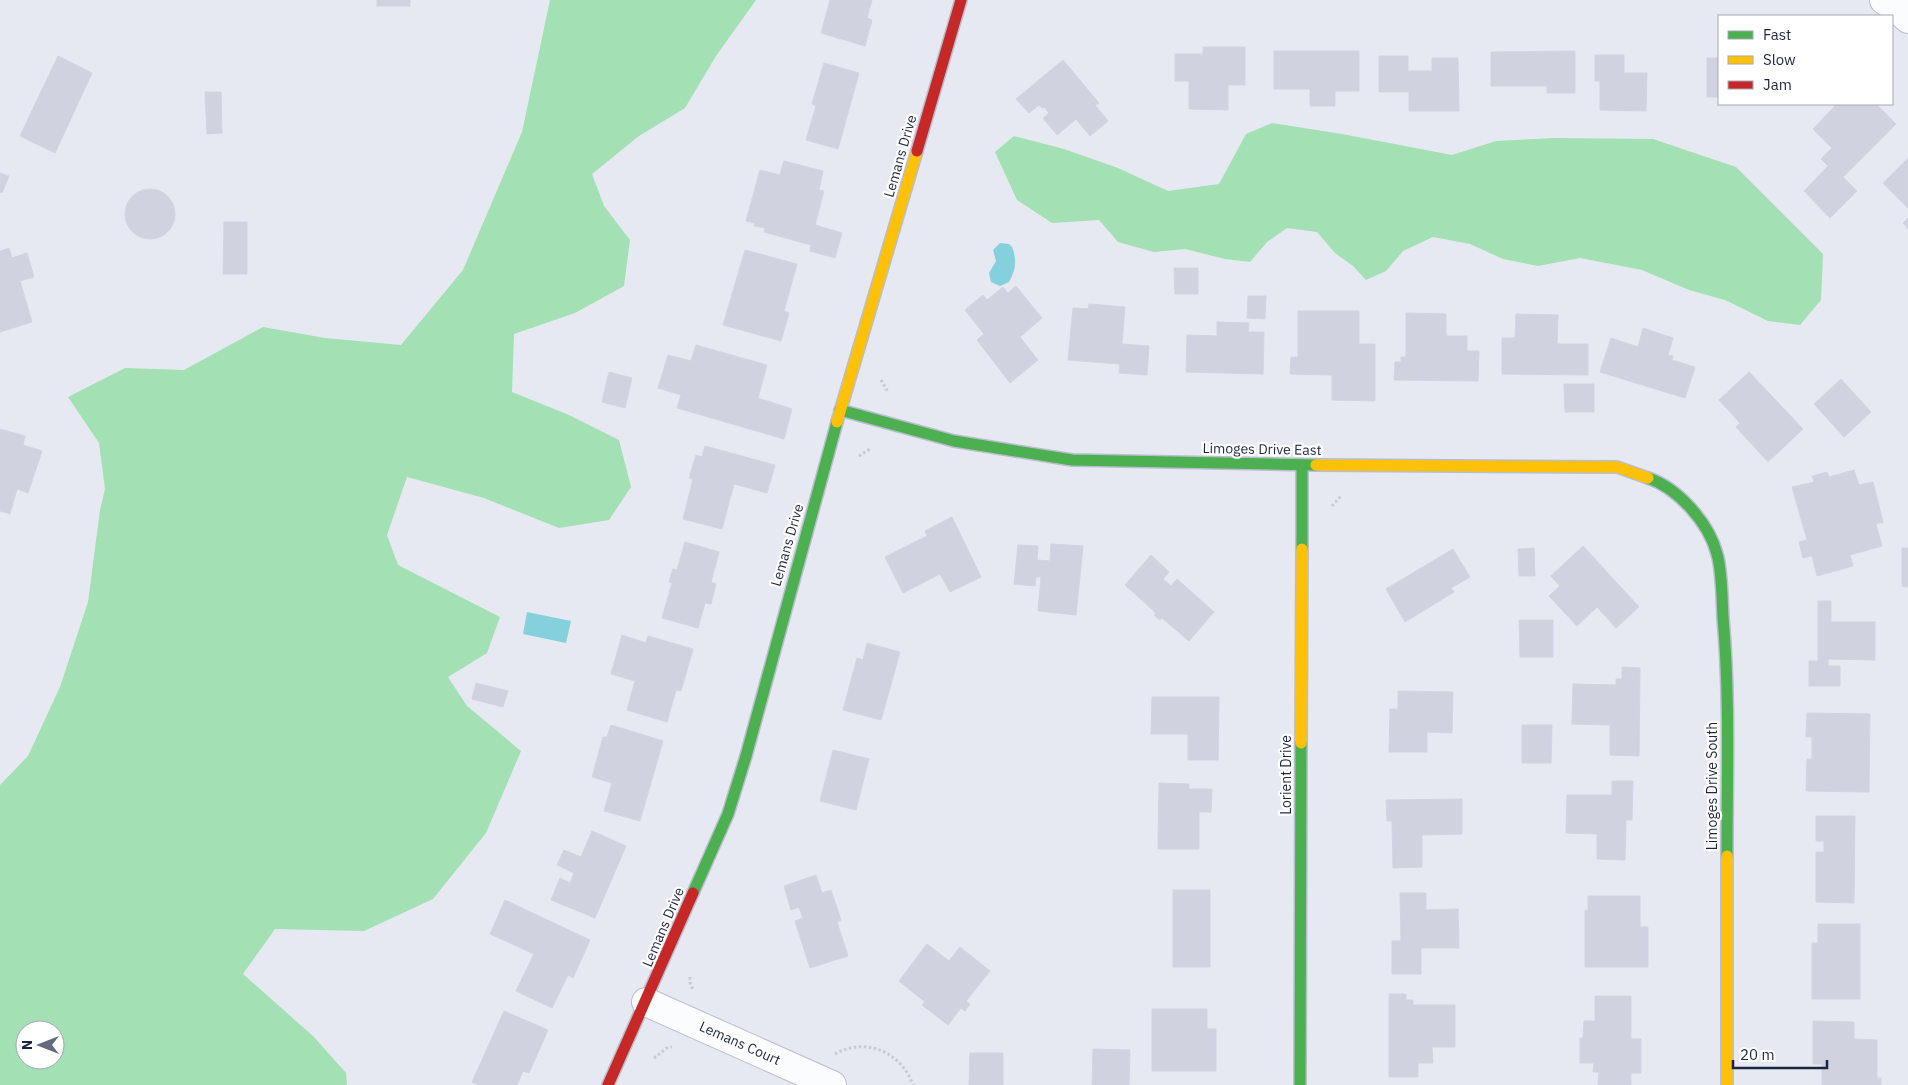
<svg xmlns="http://www.w3.org/2000/svg" width="1908" height="1085" font-family="'IBM Plex Sans',sans-serif">
<style>
.green{fill:#a3e0b4;fill-rule:evenodd}
.water{fill:#84d0dd}
.building{fill:#d0d2df;stroke:#d3d3e4}
.lines{fill:none;stroke-linecap:round;stroke-linejoin:round}
.street-casing{stroke:#b8bece;stroke-width:30}
.fast-casing{stroke:#b8bece;stroke-width:14}
.slow-casing{stroke:#b8bece;stroke-width:14}
.jam-casing{stroke:#b8bece;stroke-width:14}
.path{stroke:#c7cacf;stroke-width:3;stroke-dasharray:2.5 2.5;stroke-linecap:butt}
.street{stroke:#fbfcfd;stroke-width:28}
.fast{stroke:#4caf50;stroke-width:11}
.slow{stroke:#ffc107;stroke-width:11}
.jam{stroke:#c62828;stroke-width:11}
.labels{text-anchor:middle;stroke-width:4.5;stroke-linejoin:round;paint-order:stroke}
.street-label{font-size:14px;fill:#1d2641;stroke:#fff}
</style>
<rect width="100%" height="100%" fill="#e6e9f1"/>
<!-- green -->
<g class="green">
<path d="M 550,0 L 756,0 L 716,56 L 685,108 L 639,136 L 592,174 L 604,206 L 630,240 L 624,286 L 575,313 L 514,334 L 512,392 L 569,415 L 619,440 L 631,487 L 609,520 L 559,528 L 484,498 L 407,477 L 387,535 L 398,565 L 500,617 L 487,653 L 448,677 L 467,706 L 521,751 L 486,833 L 433,899 L 364,931 L 275,929 L 243,974 L 314,1037 L 346,1073 L 347,1085 L 0,1085 L 0,785 L 28,756 L 60,687 L 88,602 L 100,510 L 105,489 L 99,443 L 68,397 L 125,368 L 184,370 L 263,327 L 325,338 L 401,345 L 463,270 L 522,132 ZM 25,1030 L 55,1030 L 55,1060 L 25,1060 Z"/>
<path d="M 1272,123 L 1342,134 L 1452,155 L 1496,141 L 1555,138 L 1653,139 L 1736,167 L 1823,254 L 1821,300 L 1800,325 L 1768,321 L 1725,300 L 1689,290 L 1642,270 L 1580,258 L 1538,266 L 1503,259 L 1470,244 L 1433,237 L 1403,251 L 1386,271 L 1366,280 L 1353,266 L 1335,253 L 1317,232 L 1287,228 L 1267,242 L 1250,262 L 1225,259 L 1185,249 L 1154,252 L 1118,242 L 1099,220 L 1052,223 L 1017,200 L 995,152 L 1014,136 L 1064,149 L 1118,168 L 1168,191 L 1219,184 L 1246,134 Z"/>
</g>
<!-- water -->
<g class="water">
<path d="M 1000,243 L 1009,244 L 1012,247 C 1017,260 1016,270 1009,282 L 1000,286 L 991,282 L 989,273 L 996,261 L 993,250 Z"/>
<path d="M 527,612 L 571,621 L 566,643 L 523,634 Z"/>
</g>
<!-- building -->
<g class="building">
<rect x="377" y="0" width="33" height="6"/>
<path d="M 830,0 L 872,0 L 867,18 L 872,20 L 865,46 L 821,33 Z"/>
<path d="M 1203,47 L 1245,47 L 1245,85 L 1228,85 L 1228,110 L 1189,109 L 1189,81 L 1175,81 L 1175,54 L 1203,54 Z"/>
<path d="M 1274,51 L 1359,51 L 1359,91 L 1335,91 L 1335,106 L 1310,106 L 1310,89 L 1274,89 Z"/>
<path d="M 1575,51 L 1575,93 L 1547,93 L 1547,86 L 1491,86 L 1491,52 Z"/>
<path d="M 1595,55 L 1624,55 L 1624,73 L 1647,73 L 1646,111 L 1600,110 L 1600,81 L 1595,81 Z"/>
<path d="M 58,56 L 92,73 L 55,153 L 20,136 Z"/>
<path d="M 1379,56 L 1408,56 L 1408,71 L 1432,71 L 1432,58 L 1458,58 L 1459,111 L 1409,111 L 1409,92 L 1379,92 Z"/>
<rect x="1707" y="58" width="12" height="39"/>
<path d="M 1063,60 L 1099,103 L 1095,105 L 1108,121 L 1090,136 L 1076,119 L 1057,135 L 1043,118 L 1049,113 L 1044,107 L 1042,108 L 1039,105 L 1029,113 L 1016,99 Z"/>
<path d="M 824,63 L 859,73 L 838,149 L 806,140 L 816,106 L 812,104 Z"/>
<path d="M 205,92 L 221,92 L 222,133 L 207,134 Z"/>
<path d="M 1832,104 L 1876,104 L 1896,124 L 1843,177 L 1857,191 L 1830,218 L 1804,191 L 1828,166 L 1821,159 L 1832,148 L 1813,129 L 1835,106 Z"/>
<path d="M 1908,158 L 1908,208 L 1883,183 Z"/>
<path d="M 784,161 L 823,171 L 819,190 L 824,191 L 815,225 L 842,233 L 835,258 L 810,251 L 811,245 L 764,232 L 765,228 L 754,226 L 755,223 L 746,221 L 760,170 L 780,175 Z"/>
<path d="M 0,173 L 9,176 L 2,193 L 0,192 Z"/>
<circle cx="150" cy="214" r="25"/>
<path d="M 1908,218 L 1908,229 L 1903,223 Z"/>
<path d="M 224,222 L 247,222 L 247,274 L 223,274 Z"/>
<path d="M 9,248 L 12,258 L 27,253 L 34,277 L 20,281 L 32,322 L 0,332 L 0,251 Z"/>
<path d="M 745,250 L 797,264 L 784,311 L 789,313 L 781,341 L 723,325 Z"/>
<path d="M 1174,268 L 1198,268 L 1198,294 L 1175,294 Z"/>
<path d="M 1016,286 L 1042,318 L 1020,337 L 1038,360 L 1010,383 L 977,340 L 984,334 L 965,310 L 983,295 L 987,300 L 1003,287 L 1008,293 Z"/>
<path d="M 1248,296 L 1266,296 L 1265,319 L 1247,318 Z"/>
<path d="M 1089,304 L 1125,307 L 1122,344 L 1149,346 L 1147,375 L 1119,373 L 1120,364 L 1068,360 L 1073,308 L 1088,309 Z"/>
<path d="M 1298,311 L 1359,311 L 1359,344 L 1375,344 L 1375,401 L 1332,400 L 1332,375 L 1290,374 L 1291,357 L 1298,357 Z"/>
<path d="M 1406,313 L 1446,314 L 1446,336 L 1467,336 L 1467,351 L 1479,351 L 1478,381 L 1394,380 L 1395,362 L 1401,362 L 1401,357 L 1406,357 Z"/>
<path d="M 1516,314 L 1558,315 L 1557,344 L 1588,344 L 1588,375 L 1502,374 L 1502,338 L 1515,338 Z"/>
<path d="M 1217,322 L 1249,323 L 1248,332 L 1264,332 L 1263,374 L 1186,372 L 1187,335 L 1217,336 Z"/>
<path d="M 1643,328 L 1673,338 L 1668,355 L 1673,356 L 1672,360 L 1695,367 L 1685,398 L 1600,372 L 1611,338 L 1638,347 Z"/>
<path d="M 696,345 L 767,365 L 758,398 L 792,409 L 784,439 L 677,408 L 681,395 L 658,388 L 668,355 L 691,361 Z"/>
<path d="M 609,372 L 632,378 L 625,408 L 602,402 Z"/>
<path d="M 1749,372 L 1803,429 L 1768,462 L 1736,427 L 1740,423 L 1719,400 Z"/>
<path d="M 1841,379 L 1871,412 L 1844,437 L 1814,404 Z"/>
<path d="M 1564,384 L 1594,384 L 1594,412 L 1565,412 Z"/>
<path d="M 0,429 L 25,436 L 23,445 L 42,451 L 28,493 L 17,489 L 10,514 L 0,511 Z"/>
<path d="M 705,446 L 775,465 L 767,493 L 734,484 L 722,529 L 683,519 L 693,479 L 689,478 L 696,455 L 702,457 Z"/>
<path d="M 1854,470 L 1859,485 L 1873,482 L 1883,522 L 1876,524 L 1882,546 L 1850,555 L 1853,566 L 1817,576 L 1812,556 L 1803,558 L 1799,542 L 1807,540 L 1792,487 L 1814,482 L 1812,476 L 1827,472 L 1829,477 Z"/>
<path d="M 952,517 L 981,577 L 950,592 L 940,574 L 903,593 L 885,557 L 927,536 L 925,531 Z"/>
<path d="M 685,542 L 719,552 L 711,582 L 716,584 L 711,604 L 705,603 L 698,628 L 662,618 L 672,583 L 669,582 L 673,569 L 677,570 Z"/>
<path d="M 1051,544 L 1083,546 L 1076,615 L 1038,611 L 1041,577 L 1036,577 L 1035,586 L 1014,584 L 1018,545 L 1038,546 L 1037,560 L 1050,561 Z"/>
<path d="M 1583,546 L 1639,607 L 1616,628 L 1597,607 L 1577,626 L 1549,596 L 1560,586 L 1551,576 Z"/>
<path d="M 1534,548 L 1535,576 L 1519,576 L 1518,549 Z"/>
<path d="M 1902,548 L 1908,548 L 1908,587 L 1902,586 Z"/>
<path d="M 1453,549 L 1470,577 L 1451,588 L 1454,592 L 1405,622 L 1386,589 Z"/>
<path d="M 1151,555 L 1169,572 L 1163,579 L 1171,586 L 1177,579 L 1214,612 L 1189,641 L 1162,618 L 1160,620 L 1154,615 L 1156,613 L 1125,585 Z"/>
<path d="M 1818,601 L 1831,601 L 1831,622 L 1875,622 L 1875,660 L 1828,659 L 1828,666 L 1840,666 L 1840,686 L 1809,686 L 1809,661 L 1818,661 Z"/>
<path d="M 1519,620 L 1553,620 L 1553,657 L 1520,657 Z"/>
<path d="M 622,635 L 646,643 L 648,636 L 693,649 L 681,691 L 676,690 L 667,722 L 627,710 L 635,681 L 611,674 Z"/>
<path d="M 867,643 L 900,652 L 881,720 L 843,710 L 857,658 L 863,660 Z"/>
<path d="M 1622,667 L 1640,668 L 1639,756 L 1610,755 L 1610,725 L 1572,724 L 1573,684 L 1616,685 L 1616,679 L 1622,679 Z"/>
<path d="M 476,683 L 508,691 L 503,707 L 472,699 Z"/>
<path d="M 1398,691 L 1453,692 L 1452,733 L 1427,732 L 1427,752 L 1389,752 L 1390,709 L 1398,709 Z"/>
<path d="M 1152,697 L 1219,697 L 1218,760 L 1188,760 L 1188,734 L 1151,734 Z"/>
<path d="M 1807,713 L 1870,714 L 1869,792 L 1806,791 L 1807,759 L 1812,759 L 1812,737 L 1806,737 Z"/>
<path d="M 611,725 L 663,741 L 640,821 L 604,811 L 612,783 L 592,777 L 603,737 L 607,737 Z"/>
<path d="M 1522,725 L 1552,725 L 1551,763 L 1522,763 Z"/>
<path d="M 833,750 L 869,759 L 856,810 L 820,801 Z"/>
<path d="M 1612,781 L 1633,781 L 1632,820 L 1626,820 L 1625,860 L 1597,859 L 1597,834 L 1566,833 L 1567,795 L 1612,795 Z"/>
<path d="M 1159,783 L 1189,784 L 1189,789 L 1212,789 L 1211,812 L 1199,812 L 1199,849 L 1158,849 Z"/>
<path d="M 1462,799 L 1462,834 L 1422,835 L 1422,867 L 1393,868 L 1392,821 L 1387,821 L 1386,800 Z"/>
<path d="M 1816,816 L 1855,816 L 1854,903 L 1816,902 L 1816,852 L 1824,852 L 1824,841 L 1816,841 Z"/>
<path d="M 592,831 L 626,846 L 595,918 L 551,900 L 560,878 L 570,883 L 574,873 L 557,865 L 564,850 L 581,857 Z"/>
<path d="M 816,875 L 822,893 L 831,890 L 841,920 L 837,922 L 848,956 L 810,968 L 795,921 L 803,918 L 799,907 L 791,910 L 784,886 Z"/>
<rect x="1173" y="890" width="37" height="77"/>
<path d="M 1400,893 L 1426,893 L 1426,910 L 1458,909 L 1459,948 L 1421,948 L 1421,974 L 1392,974 L 1392,941 L 1401,941 Z"/>
<path d="M 1588,896 L 1640,896 L 1640,927 L 1648,927 L 1648,967 L 1585,967 L 1585,910 L 1588,910 Z"/>
<path d="M 505,900 L 590,940 L 573,978 L 568,975 L 552,1008 L 516,991 L 534,954 L 490,934 Z"/>
<path d="M 1818,924 L 1860,924 L 1860,999 L 1812,999 L 1812,943 L 1818,943 Z"/>
<path d="M 927,944 L 949,961 L 960,947 L 990,971 L 966,1001 L 970,1004 L 965,1011 L 961,1008 L 948,1025 L 922,1005 L 925,1002 L 899,981 Z"/>
<path d="M 1389,994 L 1406,994 L 1406,1000 L 1413,1000 L 1413,1005 L 1455,1005 L 1455,1047 L 1432,1047 L 1433,1063 L 1418,1063 L 1418,1077 L 1389,1077 Z"/>
<path d="M 1595,996 L 1631,996 L 1631,1039 L 1641,1039 L 1641,1073 L 1631,1073 L 1631,1085 L 1598,1085 L 1599,1072 L 1593,1072 L 1594,1063 L 1580,1063 L 1580,1038 L 1583,1038 L 1584,1021 L 1595,1021 Z"/>
<path d="M 1152,1009 L 1207,1009 L 1207,1029 L 1216,1029 L 1216,1071 L 1152,1071 Z"/>
<path d="M 504,1011 L 548,1030 L 529,1073 L 523,1071 L 517,1085 L 479,1085 L 472,1082 Z"/>
<path d="M 1813,1021 L 1854,1022 L 1854,1039 L 1877,1040 L 1877,1078 L 1881,1078 L 1881,1085 L 1822,1085 L 1822,1064 L 1813,1064 Z"/>
<path d="M 1093,1049 L 1130,1050 L 1129,1085 L 1092,1085 Z"/>
<path d="M 970,1053 L 1003,1053 L 1003,1085 L 969,1085 Z"/>
</g>
<g class="lines">
<defs>
<g id="street">
<path d="M 1884,0 L 1897,9 L 1908,19"/>
<path d="M 646,1002 L 832,1085"/>
</g>
<g id="fast">
<path d="M 840,410 L 954,441 L 1072,460 L 1316,465"/>
<path d="M 1648,478 C 1678,488 1709,523 1717,554 C 1722,570 1722,599 1723,618 C 1730,697 1727,777 1727,856"/>
<path d="M 1302,549 L 1302,465"/>
<path d="M 693,893 L 728,814 L 746,756 L 837,422"/>
<path d="M 1300,1085 L 1301,743"/>
</g>
<g id="slow">
<path d="M 837,422 L 917,151"/>
<path d="M 1316,465 L 1617,467 L 1648,478"/>
<path d="M 1301,743 L 1302,549"/>
<path d="M 1727,856 L 1727,1085"/>
</g>
<g id="jam">
<path d="M 917,151 L 961,0"/>
<path d="M 608,1085 L 693,893"/>
</g>
</defs>
<!-- street casing -->
<use href="#street" class="street-casing"/>
<!-- fast casing -->
<use href="#fast" class="fast-casing"/>
<!-- slow casing -->
<use href="#slow" class="slow-casing"/>
<!-- jam casing -->
<use href="#jam" class="jam-casing"/>
<!-- path -->
<g class="path">
<path d="M 881,380 L 888,392"/>
<path d="M 859,456 L 870,449"/>
<path d="M 1332,506 L 1341,496"/>
<path d="M 690,977 L 690,983 L 693,990"/>
<path d="M 835,1054 C 866,1036 902,1053 913,1085"/>
<path d="M 654,1058 L 667,1048 L 672,1047"/>
</g>
<!-- street -->
<use href="#street" class="street"/>
<!-- fast -->
<use href="#fast" class="fast"/>
<!-- slow -->
<use href="#slow" class="slow"/>
<!-- jam -->
<use href="#jam" class="jam"/>
</g>
<g class="labels">
<!-- street labels -->
<g class="street-label">
<text transform="translate(900 156) rotate(-74)" y="5">Lemans Drive</text>
<text transform="translate(1262 449) rotate(1)" y="5">Limoges Drive East</text>
<text transform="translate(787 545) rotate(-74)" y="5">Lemans Drive</text>
<text transform="translate(1286 775) rotate(-90)" y="5">Lorient Drive</text>
<text transform="translate(1712 786) rotate(-90)" y="5">Limoges Drive South</text>
<text transform="translate(663 927) rotate(-67)" y="5">Lemans Drive</text>
<text transform="translate(740 1043) rotate(24)" y="5">Lemans Court</text>
</g>
</g>
<!-- legend -->
<rect x="1718" y="15" width="175" height="90" fill="#ffffff" stroke="#a5a8b3"/>
<rect x="1728" y="31" width="25" height="8" fill="#4caf50" stroke="#a5a8b3"/>
<text x="1763" y="40" font-size="15" fill="#1d2641">Fast</text>
<rect x="1728" y="56" width="25" height="8" fill="#ffc107" stroke="#a5a8b3"/>
<text x="1763" y="65" font-size="15" fill="#1d2641">Slow</text>
<rect x="1728" y="81" width="25" height="8" fill="#c62828" stroke="#a5a8b3"/>
<text x="1763" y="90" font-size="15" fill="#1d2641">Jam</text>
<!-- north arrow -->
<g transform="translate(40 1045) rotate(270)"><circle r="24" fill="#ffffff" stroke="#a5a8b3"/>
<path d="M0-4L9 19L0 12L-9 19Z" fill="#636a7f"/>
<text y="-8" font-size="14" font-weight="bold" text-anchor="middle" fill="#1d2641">N</text>
</g>
<!-- scale -->
<path d="M1733 1060v8h94v-8" fill="none" stroke="#1d2641" stroke-width="2.5"/>
<text x="1740" y="1060" font-size="15" fill="#1d2641" stroke="#ffffff" stroke-width="4" paint-order="stroke">20 m</text>
</svg>
